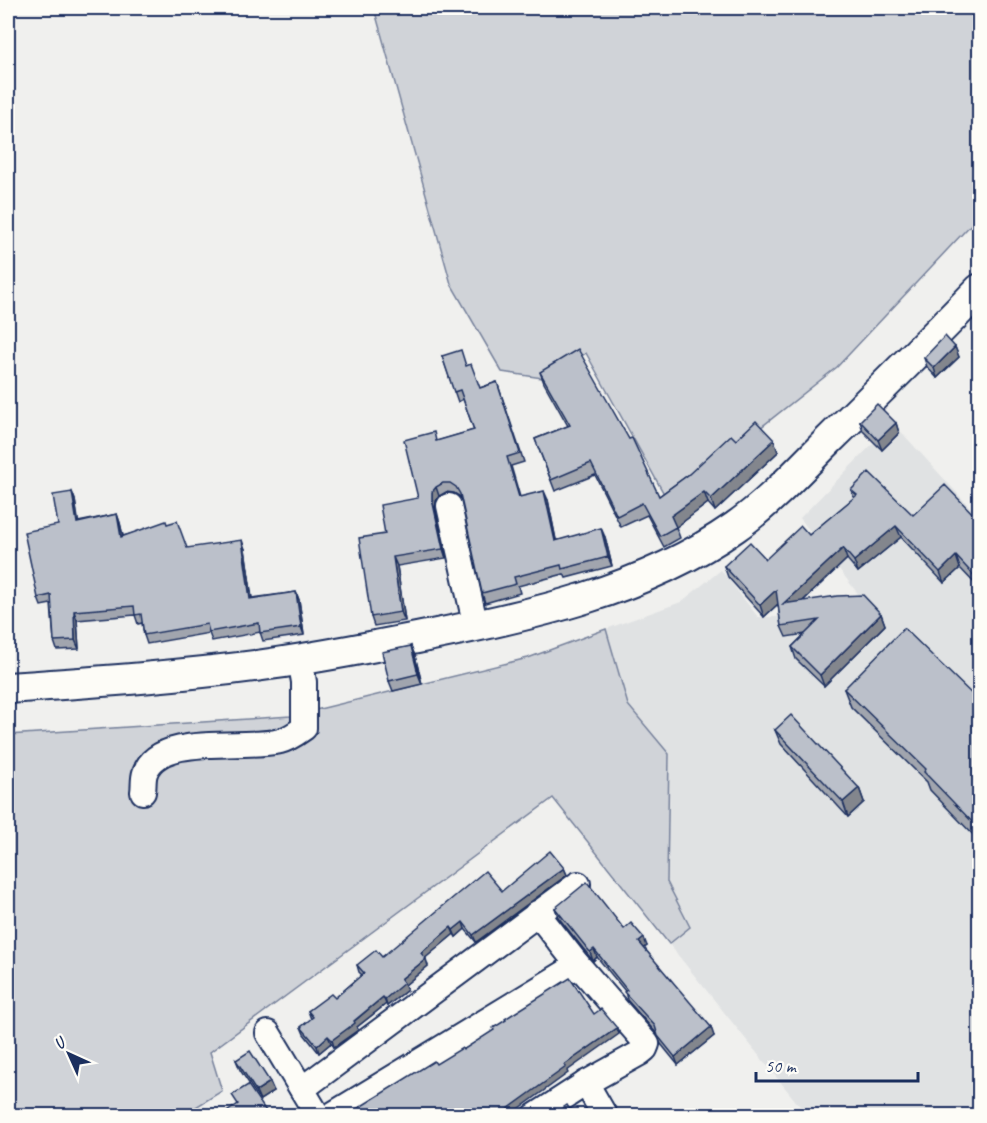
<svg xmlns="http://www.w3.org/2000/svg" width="987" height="1123" font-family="Caveat,sans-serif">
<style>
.built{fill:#e0e2e3}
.green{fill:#d0d3d8;stroke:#76819b;stroke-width:1.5}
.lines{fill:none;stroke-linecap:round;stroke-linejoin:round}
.minor-casing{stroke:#1b2f5e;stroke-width:28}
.tertiary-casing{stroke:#1b2f5e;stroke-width:34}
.minor{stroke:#fdfcf7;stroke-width:24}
.tertiary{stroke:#fdfcf7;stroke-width:30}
.wall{fill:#a1a5ae;stroke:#1b2f5e;stroke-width:1.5}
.shaded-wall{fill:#83868d;stroke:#1b2f5e;stroke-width:1.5}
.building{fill:#bbc0ca;stroke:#1b2f5e;stroke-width:1.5}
</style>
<rect width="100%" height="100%" fill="#f0f0ee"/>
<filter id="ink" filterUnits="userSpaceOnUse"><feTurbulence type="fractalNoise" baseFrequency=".0167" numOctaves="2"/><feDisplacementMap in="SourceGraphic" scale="12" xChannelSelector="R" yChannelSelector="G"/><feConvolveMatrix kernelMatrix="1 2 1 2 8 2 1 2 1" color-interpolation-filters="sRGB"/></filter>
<g filter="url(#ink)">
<!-- built -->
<path class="built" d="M 893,423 L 979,517 L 979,1115 L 807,1115 L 669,944 L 690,926 L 667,882 L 669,754 L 628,705 L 606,629 L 681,602 L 721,570 L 758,617 L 875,616 L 800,518 Z"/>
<!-- green -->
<g class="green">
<path d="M 374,8 L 979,8 L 979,216 L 837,367 L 668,501 L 586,353 L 549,379 L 502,372 L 451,284 Z"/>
<path d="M 606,629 L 628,705 L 669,754 L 667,882 L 690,927 L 669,944 L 553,798 L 210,1052 L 222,1091 L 183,1115 L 8,1116 L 8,735 L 291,716 L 528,658 Z"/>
</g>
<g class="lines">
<defs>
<g id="minor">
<path d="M 449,506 L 476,627"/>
<path d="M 143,792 C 144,786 143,779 145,773 C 159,732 246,750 280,741 C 289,739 297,733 304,728 L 304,682 L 300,659"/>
<path d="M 268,1033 L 318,1116"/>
<path d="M 586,1083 L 605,1116"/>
<path d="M 302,1089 L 578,884"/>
<path d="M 330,1116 L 578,965"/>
<path d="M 535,1116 L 586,1083 L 640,1053 L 645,1049 L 647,1044 L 578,965 L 537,913"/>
</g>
<path id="tertiary" d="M 8,688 C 95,682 183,676 270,664 C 321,657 371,647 422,637 C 529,616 644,591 735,527 C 769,503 799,470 828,441 C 879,391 930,341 980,289"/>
</defs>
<!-- minor casing -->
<use href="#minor" class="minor-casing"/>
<!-- tertiary casing -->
<use href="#tertiary" class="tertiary-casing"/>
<!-- minor -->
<use href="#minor" class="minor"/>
<!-- tertiary -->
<use href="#tertiary" class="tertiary"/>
</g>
<!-- wall -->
<g class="wall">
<path d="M 955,347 L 959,357 L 937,378 L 927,367 L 924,358 Z"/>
<path d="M 442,356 L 466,366 L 480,388 L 497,382 L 524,462 L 511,466 L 520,497 L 548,500 L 556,540 L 605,537 L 612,566 L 566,578 L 564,574 L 518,586 L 520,593 L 485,603 L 482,593 L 461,499 L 459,496 L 454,493 L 446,492 L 439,496 L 436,501 L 435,509 L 446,558 L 397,566 L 405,621 L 374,626 L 371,617 L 385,534 L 418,498 L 437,441 L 474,430 L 463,399 L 458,402 Z"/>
<path d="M 540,372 L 659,496 L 736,440 L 774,440 L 778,452 L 715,511 L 708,503 L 676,527 L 680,538 L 664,547 L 647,515 L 621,527 L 595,475 L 555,491 L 535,439 L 568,426 L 544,383 Z"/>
<path d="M 860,421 L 896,423 L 899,433 L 882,450 L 863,431 Z"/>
<path d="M 851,490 L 913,515 L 980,521 L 980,589 L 960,568 L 944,583 L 901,537 L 858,572 L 847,559 L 803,601 L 881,614 L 885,625 L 824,686 L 796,659 L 792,647 L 805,634 L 786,637 L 781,626 L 778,604 L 764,617 L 728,577 L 724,566 L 766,559 L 809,535 L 854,498 Z"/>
<path d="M 72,492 L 75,500 L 78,522 L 117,514 L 120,523 L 123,536 L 167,524 L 187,548 L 245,549 L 252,598 L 296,592 L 299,600 L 304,635 L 263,641 L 260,632 L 212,641 L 209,633 L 147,644 L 144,635 L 142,623 L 138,624 L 135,615 L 77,620 L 79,649 L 57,650 L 54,641 L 51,604 L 41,606 L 38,598 L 58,525 Z"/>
<path d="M 411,646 L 415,656 L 422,684 L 393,691 L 389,681 Z"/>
<path d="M 844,689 L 980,702 L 980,842 L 930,790 L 927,782 L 851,707 Z"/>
<path d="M 775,730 L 859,788 L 864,802 L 848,817 L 781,744 Z"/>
<path d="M 564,868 L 567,875 L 476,942 L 465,929 L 456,937 L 454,934 L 425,958 L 428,966 L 405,985 L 407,990 L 387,1006 L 386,1004 L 357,1027 L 358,1030 L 334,1047 L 331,1043 L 319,1053 L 304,1034 L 301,1027 L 311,1019 L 308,1011 L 335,998 L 362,975 L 359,972 L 357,965 L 382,957 L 502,891 Z"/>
<path d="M 555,908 L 624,929 L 647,946 L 644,948 L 714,1036 L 678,1065 L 661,1044 L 657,1034 L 627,1000 L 625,991 L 597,957 L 593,961 L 558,917 Z"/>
<path d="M 236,1060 L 274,1091 L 260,1100 L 240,1070 Z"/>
</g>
<!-- shaded-wall -->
<g class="shaded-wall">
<path d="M 955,347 L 959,357 L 937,378 L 934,368 Z"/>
<path d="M 896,423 L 899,433 L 882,450 L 878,440 Z"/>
<path d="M 774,440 L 778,452 L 715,511 L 711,499 Z"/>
<path d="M 436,487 L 439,496 L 436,501 L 435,509 L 446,558 L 443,549 L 432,499 L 432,492 Z"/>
<path d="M 544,491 L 548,500 L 558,550 L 555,541 Z"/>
<path d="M 72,492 L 75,500 L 80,531 L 77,523 Z"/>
<path d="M 704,492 L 708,503 L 675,528 L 671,516 Z"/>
<path d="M 117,514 L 120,523 L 125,545 L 121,537 Z"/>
<path d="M 896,526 L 901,537 L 858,572 L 854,561 Z"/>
<path d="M 601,528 L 605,537 L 612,566 L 608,557 Z"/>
<path d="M 242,540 L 245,549 L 253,607 L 250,599 Z"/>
<path d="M 843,548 L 847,559 L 788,615 L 783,604 Z"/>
<path d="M 956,556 L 960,568 L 944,583 L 940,572 Z"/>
<path d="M 393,557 L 397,566 L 405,621 L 401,612 Z"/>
<path d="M 776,590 L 780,602 L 764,617 L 760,605 Z"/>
<path d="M 296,592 L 299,600 L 304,635 L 301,627 Z"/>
<path d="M 74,611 L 77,620 L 79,649 L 75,640 Z"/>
<path d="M 881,614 L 885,625 L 824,686 L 820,675 Z"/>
<path d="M 411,646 L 415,656 L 422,684 L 418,674 Z"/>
<path d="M 859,788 L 864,802 L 848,817 L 843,802 Z"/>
<path d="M 564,868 L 567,875 L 476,942 L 473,935 Z"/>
<path d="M 463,922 L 465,929 L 456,937 L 453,930 Z"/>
<path d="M 451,927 L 454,934 L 423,960 L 421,953 Z"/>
<path d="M 644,938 L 647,946 L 642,950 L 639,942 Z"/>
<path d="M 594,949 L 597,957 L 593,961 L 590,952 Z"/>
<path d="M 426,959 L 428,966 L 405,985 L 407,990 L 387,1006 L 385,999 L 401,979 Z"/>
<path d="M 383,997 L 386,1004 L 357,1027 L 358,1030 L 334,1047 L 332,1040 Z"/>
<path d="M 711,1027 L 714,1036 L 678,1065 L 675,1057 Z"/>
<path d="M 617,1028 L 619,1034 L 567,1071 L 568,1073 L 509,1116 L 498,1116 L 564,1065 Z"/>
<path d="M 328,1036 L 331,1043 L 319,1053 L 317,1046 Z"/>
<path d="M 270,1082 L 274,1091 L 260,1100 L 256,1091 Z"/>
<path d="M 266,1111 L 267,1116 L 259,1116 Z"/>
</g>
<!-- building -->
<g class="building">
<path d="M 945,336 L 955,347 L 934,368 L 924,358 Z"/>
<path d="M 578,349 L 629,439 L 632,438 L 659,496 L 688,475 L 731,435 L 736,440 L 756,421 L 774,440 L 711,499 L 704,492 L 671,516 L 676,527 L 660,536 L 642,503 L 617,516 L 591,463 L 551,480 L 535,439 L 570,425 L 540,372 Z"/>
<path d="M 461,350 L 466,366 L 471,364 L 480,388 L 497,382 L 520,453 L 507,457 L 519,497 L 544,491 L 555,541 L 601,528 L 608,557 L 562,569 L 561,565 L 514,577 L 516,584 L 482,593 L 460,494 L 456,487 L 450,483 L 443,483 L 436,487 L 432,492 L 432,499 L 443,549 L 393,557 L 401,612 L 371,617 L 359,538 L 385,534 L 380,505 L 418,498 L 404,440 L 434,432 L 436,441 L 474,430 L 460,390 L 454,392 L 442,356 Z"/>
<path d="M 877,404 L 896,423 L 878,440 L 860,421 Z"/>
<path d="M 869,472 L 913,515 L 945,485 L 980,521 L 980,582 L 956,556 L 940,572 L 896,526 L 854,561 L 843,548 L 783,604 L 837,596 L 863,595 L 881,614 L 820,675 L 792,647 L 819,620 L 781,626 L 776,590 L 760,605 L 724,566 L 750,542 L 766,559 L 801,526 L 809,535 L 857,495 L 851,490 Z"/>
<path d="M 72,492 L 77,523 L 117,514 L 121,537 L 166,521 L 167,524 L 177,521 L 187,548 L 242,540 L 250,599 L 296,592 L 301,627 L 260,633 L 259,623 L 209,632 L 207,624 L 144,635 L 141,614 L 135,615 L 134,606 L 74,611 L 75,640 L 54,641 L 51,595 L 38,598 L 24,532 L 58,525 L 53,495 Z"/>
<path d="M 904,628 L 980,702 L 980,830 L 924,772 L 926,769 L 844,689 Z"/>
<path d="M 411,646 L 418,674 L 389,681 L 382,652 Z"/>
<path d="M 791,715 L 859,788 L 843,802 L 775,730 Z"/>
<path d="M 550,851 L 564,868 L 473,935 L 463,922 L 453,930 L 451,927 L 421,953 L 426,959 L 401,979 L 404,983 L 385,999 L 383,997 L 354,1021 L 355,1023 L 332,1040 L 328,1036 L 317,1046 L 301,1027 L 313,1017 L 308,1011 L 331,994 L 335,998 L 364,973 L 357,965 L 376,950 L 382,957 L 485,871 L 502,891 Z"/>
<path d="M 587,882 L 624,929 L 631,923 L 644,938 L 639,942 L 711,1027 L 675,1057 L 658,1036 L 655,1026 L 624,992 L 627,990 L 594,949 L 590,952 L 555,908 Z"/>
<path d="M 570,978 L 594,1014 L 601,1009 L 617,1028 L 564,1065 L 566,1067 L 498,1116 L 348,1116 L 347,1115 L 434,1061 L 436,1064 L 462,1048 L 463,1050 L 494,1030 L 493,1028 L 506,1020 L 505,1019 Z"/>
<path d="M 250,1051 L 270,1082 L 256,1091 L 236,1060 Z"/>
<path d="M 248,1085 L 266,1111 L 259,1116 L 221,1116 L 238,1104 L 232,1095 Z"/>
<path d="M 567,1105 L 574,1116 L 551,1116 Z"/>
</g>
</g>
<!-- margin -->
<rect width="987" height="1123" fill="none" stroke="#fdfcf7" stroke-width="30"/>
<rect x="15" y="15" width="957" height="1093" fill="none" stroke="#1b2f5e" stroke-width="2" filter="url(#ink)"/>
<!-- north arrow -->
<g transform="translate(69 1054) rotate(315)" stroke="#fdfcf7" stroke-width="4.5" paint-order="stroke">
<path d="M0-4.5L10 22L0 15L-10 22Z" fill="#1b2f5e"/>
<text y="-9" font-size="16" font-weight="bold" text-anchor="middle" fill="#1b2f5e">U</text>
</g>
<!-- scale -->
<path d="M756 1072v9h162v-9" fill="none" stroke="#1b2f5e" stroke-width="3"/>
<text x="765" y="1072" font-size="18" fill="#1b2f5e" stroke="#fdfcf7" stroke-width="4.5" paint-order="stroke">50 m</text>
</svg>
